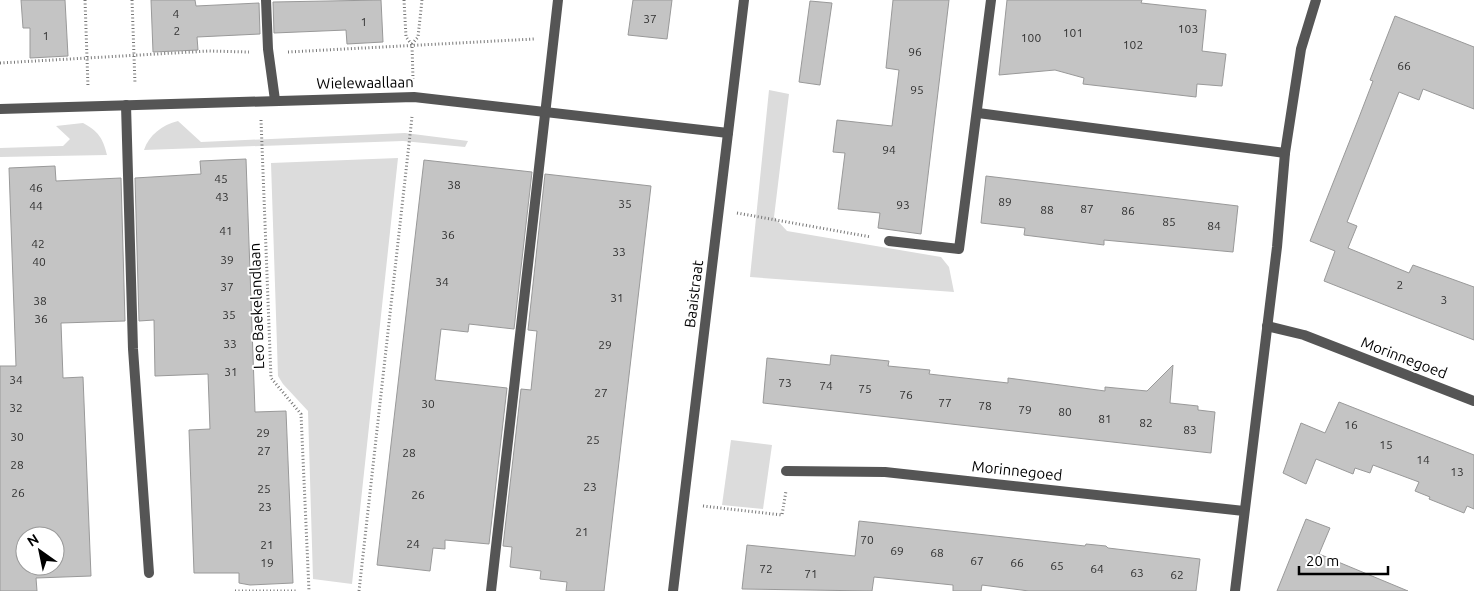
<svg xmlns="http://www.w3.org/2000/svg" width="1474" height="591" font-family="Ubuntu,sans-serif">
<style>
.green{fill:#dcdcdc}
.building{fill:#c4c4c4;stroke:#999;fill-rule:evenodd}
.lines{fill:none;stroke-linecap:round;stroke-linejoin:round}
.path{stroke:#777;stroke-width:3;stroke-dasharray:1 2.5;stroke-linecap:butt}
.lane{stroke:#555;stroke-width:10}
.street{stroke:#555;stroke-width:10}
.labels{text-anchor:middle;stroke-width:4;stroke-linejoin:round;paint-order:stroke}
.number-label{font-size:12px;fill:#313131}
.street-label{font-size:15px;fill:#000;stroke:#fff}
</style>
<rect width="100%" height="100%" fill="#fff"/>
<!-- green -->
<g class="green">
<path d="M 769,90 L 789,94 L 774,217 L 787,231 L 941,257 L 949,267 L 954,292 L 750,277 Z"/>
<path d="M 178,121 L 201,142 L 405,133 L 468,141 L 465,147 L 403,141 L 144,150 C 149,135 162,125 178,121 Z"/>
<path d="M 83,123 C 98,131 103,138 107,155 L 0,157 L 0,148 L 63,146 L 70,139 L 56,126 Z"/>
<path d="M 398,158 L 352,584 L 313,579 L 308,411 L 283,384 L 278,376 L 271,163 Z"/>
<path d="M 731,440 L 772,445 L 763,509 L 722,505 Z"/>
</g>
<!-- building -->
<g class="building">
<path d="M 21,0 L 65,0 L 68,56 L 30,58 L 30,28 L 23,28 Z"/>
<path d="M 151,0 L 195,0 L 196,6 L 259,3 L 260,34 L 197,37 L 198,50 L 153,52 Z"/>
<path d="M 381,0 L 383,42 L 347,44 L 346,30 L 274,33 L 273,2 Z"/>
<path d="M 633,0 L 672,0 L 667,39 L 628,35 Z"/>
<path d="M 893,0 L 949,0 L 921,234 L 878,228 L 880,213 L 838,209 L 845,153 L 833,152 L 837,120 L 892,126 L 899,70 L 886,68 Z"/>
<path d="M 1007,0 L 1142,0 L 1141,3 L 1206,10 L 1202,51 L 1226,54 L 1222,86 L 1197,84 L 1196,97 L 1083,84 L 1084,78 L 1055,70 L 999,75 Z"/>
<path d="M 810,1 L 832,3 L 820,85 L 799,82 Z"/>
<path d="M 1395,16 L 1474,47 L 1474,109 L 1423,89 L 1419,100 L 1399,92 L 1347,222 L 1357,226 L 1348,248 L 1409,273 L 1413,265 L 1474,287 L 1474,340 L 1324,281 L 1335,251 L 1310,241 L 1358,120 L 1373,81 L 1370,80 Z"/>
<path d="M 246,159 L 255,412 L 286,411 L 293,583 L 250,585 L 239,583 L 239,573 L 194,573 L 189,430 L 210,429 L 208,374 L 155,376 L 154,320 L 139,321 L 135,178 L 201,174 L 200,161 Z"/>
<path d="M 424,160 L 532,172 L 514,329 L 469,324 L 468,332 L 441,329 L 435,380 L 507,388 L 489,544 L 445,540 L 445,549 L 433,548 L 430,571 L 377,565 Z"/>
<path d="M 55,166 L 56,181 L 121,178 L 125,321 L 61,323 L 63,378 L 83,377 L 91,576 L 36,578 L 37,591 L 0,591 L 0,366 L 16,366 L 9,168 ZM 25,536 L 55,536 L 55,566 L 25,566 Z"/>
<path d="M 545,174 L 651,186 L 604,591 L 566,591 L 567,582 L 540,579 L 541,571 L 510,567 L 512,547 L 503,546 L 521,389 L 531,390 L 537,331 L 528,330 Z"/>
<path d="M 986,176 L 1238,206 L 1233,252 L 1104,240 L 1104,245 L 1024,235 L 1025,228 L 981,223 Z"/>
<path d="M 831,355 L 889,361 L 888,366 L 930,370 L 929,374 L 1008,383 L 1008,378 L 1105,391 L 1105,387 L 1147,391 L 1173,365 L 1170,403 L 1198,406 L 1198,410 L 1215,412 L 1211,453 L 763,403 L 767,358 L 830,365 Z"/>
<path d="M 1339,402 L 1474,455 L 1474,509 L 1467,506 L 1464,513 L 1429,499 L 1430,497 L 1415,491 L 1419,482 L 1373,465 L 1370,473 L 1355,468 L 1353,474 L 1316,459 L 1306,484 L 1283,473 L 1301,423 L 1325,433 Z"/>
<path d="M 1306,519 L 1330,528 L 1319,554 L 1408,591 L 1277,591 Z"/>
<path d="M 859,521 L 1085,546 L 1086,544 L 1106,546 L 1108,548 L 1200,559 L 1196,591 L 1029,591 L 982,585 L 981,591 L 953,591 L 953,585 L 874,577 L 872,591 L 742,589 L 747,545 L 855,556 Z"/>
</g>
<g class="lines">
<!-- path -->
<g class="path">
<path d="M 85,0 L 88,87"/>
<path d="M 132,0 L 135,84"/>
<path d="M 404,0 L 406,37 L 412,45 L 413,79"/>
<path d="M 412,44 L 418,37 L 422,0"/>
<path d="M 288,52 L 534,39"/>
<path d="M 0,63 L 209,51 L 249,52"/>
<path d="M 261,120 L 271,378 L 301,414 L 309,591"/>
<path d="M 737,213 L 871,237"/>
<path d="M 703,506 L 782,515 L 786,491"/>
<path d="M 235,591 L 297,591"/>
<path d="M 359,591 L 412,117"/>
</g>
<!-- lane -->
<g class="lane">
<path d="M 266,0 L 268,49 L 275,100"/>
<path d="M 126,105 L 133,349 L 149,573"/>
<path d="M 491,591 L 558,0"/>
</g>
<!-- street -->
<g class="street">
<path d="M 0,109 L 414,97 L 728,133"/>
<path d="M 978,113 L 1285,153"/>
<path d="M 889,241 L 959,249 L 991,0"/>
<path d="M 1267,326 L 1304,335 L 1474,401"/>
<path d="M 786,471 L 885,472 L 1244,511"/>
<path d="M 673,591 L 744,0"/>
<path d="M 1235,591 L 1277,247 L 1285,153 L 1301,49 L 1316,0"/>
</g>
</g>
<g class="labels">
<!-- number labels -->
<g class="number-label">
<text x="176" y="18">4</text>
<text x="650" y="23">37</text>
<text x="364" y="26">1</text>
<text x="1188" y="33">103</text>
<text x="177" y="35">2</text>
<text x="1073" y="37">101</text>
<text x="46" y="40">1</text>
<text x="1031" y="42">100</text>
<text x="1133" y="49">102</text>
<text x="915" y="56">96</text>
<text x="1404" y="70">66</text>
<text x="917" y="94">95</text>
<text x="889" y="154">94</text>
<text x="221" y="183">45</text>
<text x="454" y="189">38</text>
<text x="36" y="192">46</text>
<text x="222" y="201">43</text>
<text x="1005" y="206">89</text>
<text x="625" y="208">35</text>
<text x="903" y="209">93</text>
<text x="36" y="210">44</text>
<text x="1087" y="213">87</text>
<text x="1047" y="214">88</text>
<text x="1128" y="215">86</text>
<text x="1169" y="226">85</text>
<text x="1214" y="230">84</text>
<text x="226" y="235">41</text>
<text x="448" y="239">36</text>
<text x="38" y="248">42</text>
<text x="619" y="256">33</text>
<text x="227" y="264">39</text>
<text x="39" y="266">40</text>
<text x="442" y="286">34</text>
<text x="1400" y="289">2</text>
<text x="227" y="291">37</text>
<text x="617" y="302">31</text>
<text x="1444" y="304">3</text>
<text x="40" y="305">38</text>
<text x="229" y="319">35</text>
<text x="41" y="323">36</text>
<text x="230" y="348">33</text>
<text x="605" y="349">29</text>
<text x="231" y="376">31</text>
<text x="16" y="384">34</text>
<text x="785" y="387">73</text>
<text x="826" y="390">74</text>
<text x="865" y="393">75</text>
<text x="601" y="397">27</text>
<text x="906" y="399">76</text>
<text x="945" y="407">77</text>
<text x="428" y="408">30</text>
<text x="985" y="410">78</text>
<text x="16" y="412">32</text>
<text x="1025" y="414">79</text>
<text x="1065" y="416">80</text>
<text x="1105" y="423">81</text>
<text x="1146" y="427">82</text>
<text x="1351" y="429">16</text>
<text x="1190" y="434">83</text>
<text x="263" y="437">29</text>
<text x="17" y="441">30</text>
<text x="593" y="444">25</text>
<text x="1386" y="449">15</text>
<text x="264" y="455">27</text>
<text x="409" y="457">28</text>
<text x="1423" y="464">14</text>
<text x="17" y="469">28</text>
<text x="1457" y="476">13</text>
<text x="590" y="491">23</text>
<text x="264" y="493">25</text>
<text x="18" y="497">26</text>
<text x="418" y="499">26</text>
<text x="265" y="511">23</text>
<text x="582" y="536">21</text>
<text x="867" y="544">70</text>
<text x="413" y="548">24</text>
<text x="267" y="549">21</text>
<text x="897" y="555">69</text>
<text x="937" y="557">68</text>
<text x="977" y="565">67</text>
<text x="267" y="567">19</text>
<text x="1017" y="567">66</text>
<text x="1057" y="570">65</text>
<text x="766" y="573">72</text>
<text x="1097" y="573">64</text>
<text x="1137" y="577">63</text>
<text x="811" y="578">71</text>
<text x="1177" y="579">62</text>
</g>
<!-- street labels -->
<g class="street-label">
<text transform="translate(365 83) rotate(-1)" y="5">Wielewaallaan</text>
<text transform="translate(694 294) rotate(-83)" y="5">Baaistraat</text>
<text transform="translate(257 306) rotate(-92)" y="5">Leo Baekelandlaan</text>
<text transform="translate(1404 358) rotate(21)" y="5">Morinnegoed</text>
<text transform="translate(1017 471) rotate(6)" y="5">Morinnegoed</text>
</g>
</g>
<!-- north arrow -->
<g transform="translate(40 551) rotate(327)"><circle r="24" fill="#ffffff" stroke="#999999"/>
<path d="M0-4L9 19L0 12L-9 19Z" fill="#000000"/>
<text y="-8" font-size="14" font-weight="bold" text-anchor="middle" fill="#000000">N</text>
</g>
<!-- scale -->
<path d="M1299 566v8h89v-8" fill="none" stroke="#000000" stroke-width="2.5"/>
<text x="1306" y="566" font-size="15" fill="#000000" stroke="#ffffff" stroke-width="4" paint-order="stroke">20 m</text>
</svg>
